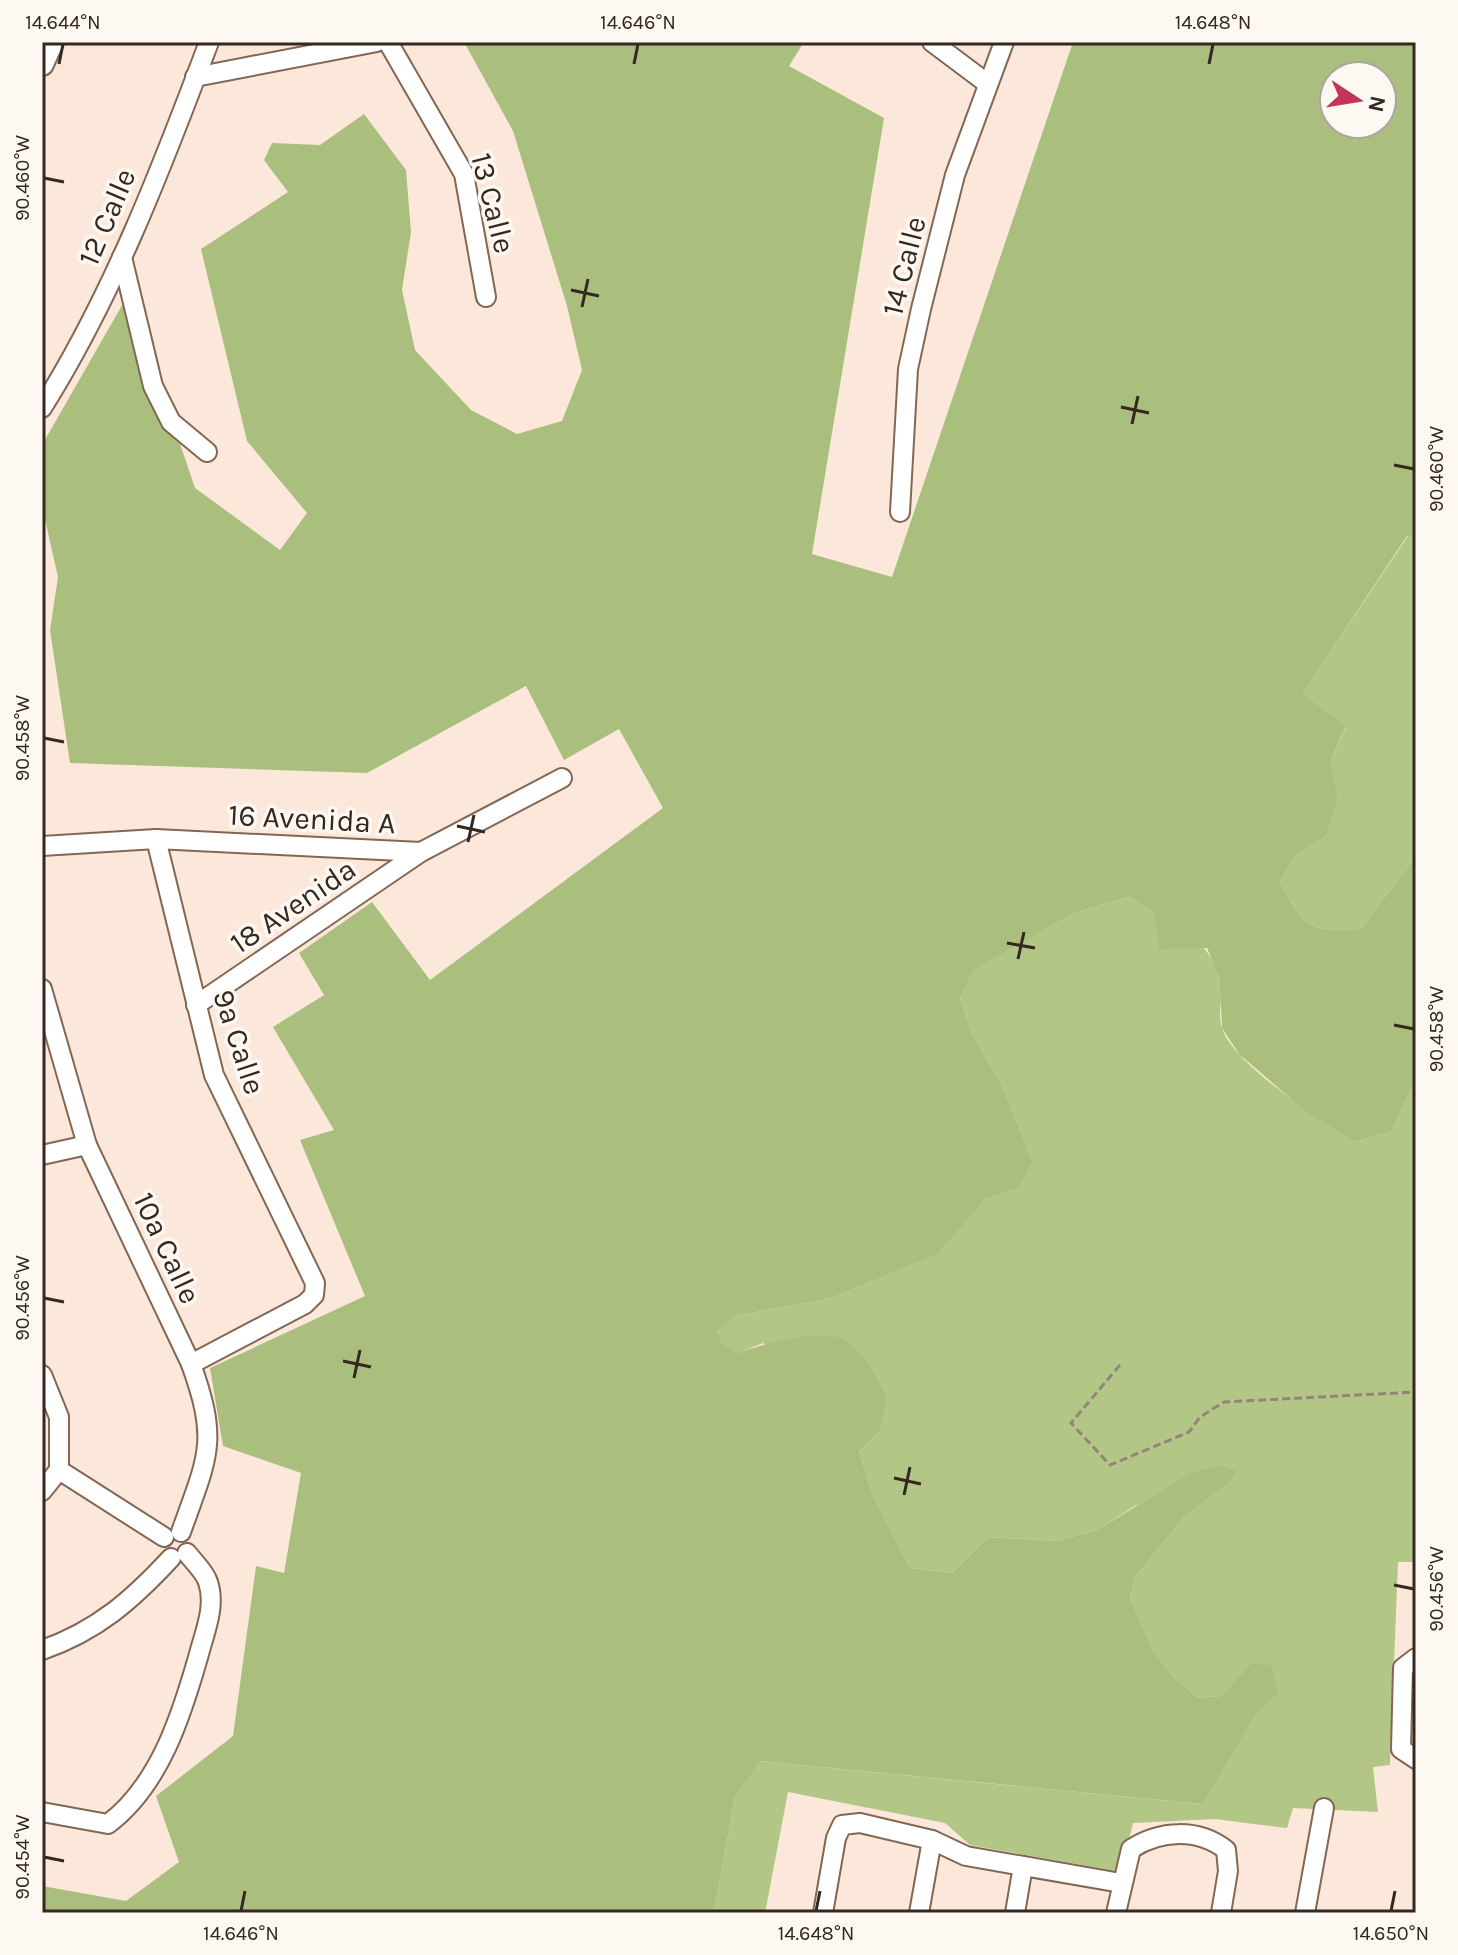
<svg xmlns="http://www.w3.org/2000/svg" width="1458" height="1955" font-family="Karla,sans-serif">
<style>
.green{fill:#b2c785}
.forest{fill:#aabf7d;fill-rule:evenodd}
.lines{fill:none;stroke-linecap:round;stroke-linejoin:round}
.minor-casing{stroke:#836753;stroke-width:22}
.tertiary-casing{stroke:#836753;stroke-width:26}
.path{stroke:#94847a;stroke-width:3;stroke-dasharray:8 4;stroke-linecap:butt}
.minor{stroke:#fff;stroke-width:18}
.tertiary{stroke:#fff;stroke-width:22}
.ticks{fill:none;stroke:#342820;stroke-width:3}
.labels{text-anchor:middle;stroke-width:7;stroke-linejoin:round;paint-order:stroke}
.street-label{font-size:30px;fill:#342820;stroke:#fef8f3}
.neatline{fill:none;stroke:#342820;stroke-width:3}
.ticks-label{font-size:20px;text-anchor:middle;fill:#342820}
</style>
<rect width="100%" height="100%" fill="#fbe8da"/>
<!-- green -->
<g class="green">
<path d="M 1408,536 L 1416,536 L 1416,856 L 1360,930 C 1309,931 1304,929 1280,882 L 1296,855 L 1327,836 L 1336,798 L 1331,760 L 1346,727 L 1301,695 Z"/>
<path d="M 1128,897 C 1163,915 1211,938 1220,979 C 1224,995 1217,1013 1222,1028 C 1234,1065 1322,1121 1355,1142 L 1392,1131 L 1410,1090 L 1416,1086 L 1416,1562 L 1398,1562 L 1390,1765 L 1373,1767 L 1378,1812 L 1293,1808 L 1287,1828 L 1215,1819 L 1133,1823 L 1121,1872 L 970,1845 L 945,1823 L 788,1792 L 765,1913 L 714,1913 L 735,1797 L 759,1761 L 1201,1804 L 1256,1715 L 1277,1692 L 1253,1663 L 1221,1696 L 1198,1698 L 1171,1675 L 1150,1648 L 1130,1598 L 1136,1576 L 1185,1516 L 1231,1482 L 1235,1471 L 1135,1506 L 1097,1530 L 1057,1541 L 988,1537 L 952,1573 L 910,1568 L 873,1495 L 859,1452 L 879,1432 L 763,1343 L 739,1353 L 719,1342 L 717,1330 L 735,1316 L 832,1298 L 936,1254 L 986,1199 L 1019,1186 L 1033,1162 L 1002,1085 L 973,1036 L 960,998 L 971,971 L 1072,914 Z"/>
</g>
<!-- forest -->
<path class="forest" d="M 464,42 L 804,42 L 789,66 L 884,118 L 812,554 L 892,577 L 1073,42 L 1416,42 L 1416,536 L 1407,536 L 1302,694 L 1346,726 L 1331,760 L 1337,798 L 1327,836 L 1296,855 L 1280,882 C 1304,929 1309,931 1360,930 L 1416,856 L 1416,1086 L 1410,1090 L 1392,1131 L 1355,1142 L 1304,1110 L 1239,1054 L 1222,1028 L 1220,979 L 1207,948 L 1159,949 L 1154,911 L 1128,897 L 1072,914 L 972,971 L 960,998 L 973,1036 L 1002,1085 L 1033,1162 L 1019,1187 L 986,1199 L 937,1254 L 832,1298 L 735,1316 L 717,1331 L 720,1342 L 739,1353 C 762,1344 826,1326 848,1342 C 867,1357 876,1376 887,1397 L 879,1432 L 859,1452 L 873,1495 L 910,1568 L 952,1573 L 988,1537 L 1057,1541 L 1097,1530 L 1191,1473 L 1220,1465 L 1236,1471 L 1231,1482 L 1185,1516 L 1136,1576 L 1130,1598 L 1151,1648 L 1171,1675 L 1198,1698 L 1221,1696 L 1252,1663 L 1271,1665 L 1278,1692 L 1256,1715 L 1202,1804 L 760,1761 L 735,1797 L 714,1913 L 42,1913 L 42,1886 L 126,1901 L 179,1862 L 156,1796 L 233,1736 L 256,1566 L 284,1573 L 301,1473 L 223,1446 L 210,1368 L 365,1296 L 300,1140 L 334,1130 L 273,1027 L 324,995 L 299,953 L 372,902 L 430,980 L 663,808 L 619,729 L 564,760 L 526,686 L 367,773 L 70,763 L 50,630 L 58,577 L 42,506 L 42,445 L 129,293 L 195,488 L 280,550 L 307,513 L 247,441 L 201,249 L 288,192 L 264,160 L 272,143 L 320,145 L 364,114 L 406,170 L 411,232 L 402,290 L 415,350 L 471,410 L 517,434 L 562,421 L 582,370 L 567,306 L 513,131 ZM 1334,76 L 1382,76 L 1382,124 L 1334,124 Z"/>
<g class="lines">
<defs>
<g id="minor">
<path d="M 388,42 L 464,174 L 486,297"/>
<path d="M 932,42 L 988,84"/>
<path d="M 195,77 L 377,42"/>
<path d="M 122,257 L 153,386 L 171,422 L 207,452"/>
<path d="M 42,408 C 113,295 162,167 209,42"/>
<path d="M 900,512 L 908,369 L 921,309 L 955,175 L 1004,42"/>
<path d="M 156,839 L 214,1075 L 315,1283 L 314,1295 L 305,1304 L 191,1364"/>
<path d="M 42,846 L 156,839 L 421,852 L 562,778"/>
<path d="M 42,989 L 87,1145 L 191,1364 C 219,1442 208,1456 181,1532"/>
<path d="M 196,1005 L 421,852"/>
<path d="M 42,1155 L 87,1145"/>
<path d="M 42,1375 L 59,1417 L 59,1470"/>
<path d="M 59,1470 L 164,1537"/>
<path d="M 42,1491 L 59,1470"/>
<path d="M 42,1650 C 97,1631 132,1600 171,1558"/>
<path d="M 1416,1658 L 1403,1668 L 1401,1749 L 1416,1759"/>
<path d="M 42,1812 L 108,1824 C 160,1785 182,1714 199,1654 C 205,1631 216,1606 208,1582 C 205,1572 193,1561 187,1553"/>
<path d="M 823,1913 L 836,1838 L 842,1825 L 860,1823 L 932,1840 L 966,1856 L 1121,1883"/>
<path d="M 919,1913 L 932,1840"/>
<path d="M 1015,1913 L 1023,1866"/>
<path d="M 1116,1913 L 1131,1849 C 1160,1830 1198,1828 1226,1850 L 1228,1871 L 1221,1913"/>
<path d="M 1305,1913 L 1324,1808"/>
</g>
<path id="tertiary" d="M 42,64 L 52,42"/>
</defs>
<!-- minor casing -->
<use href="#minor" class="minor-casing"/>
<!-- tertiary casing -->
<use href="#tertiary" class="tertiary-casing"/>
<!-- path -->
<path class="path" d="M 1120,1365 L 1071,1423 L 1110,1465 L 1189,1432 L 1200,1417 L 1224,1402 L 1416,1392"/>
<!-- minor -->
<use href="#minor" class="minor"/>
<!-- tertiary -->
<use href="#tertiary" class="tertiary"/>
</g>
<!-- ticks -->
<path class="ticks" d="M 59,64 L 63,44M 634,64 L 638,44M 1209,64 L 1213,44M 44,178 L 64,182M 571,290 L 599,296M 582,307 L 588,279M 1121,407 L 1149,413M 1132,424 L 1138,396M 1394,465 L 1414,469M 44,738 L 64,742M 457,826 L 485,832M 468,842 L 474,815M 1007,943 L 1035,948M 1018,959 L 1024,932M 1394,1025 L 1414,1029M 44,1298 L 64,1302M 343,1361 L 371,1367M 354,1378 L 360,1350M 894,1478 L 921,1484M 904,1495 L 910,1467M 1394,1585 L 1414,1589M 44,1857 L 64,1861M 241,1911 L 245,1891M 816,1911 L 820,1891M 1391,1911 L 1395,1891"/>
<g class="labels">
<!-- street labels -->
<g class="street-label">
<text transform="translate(493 203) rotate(76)" y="10">13 Calle</text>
<text transform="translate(107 217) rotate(-67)" y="10">12 Calle</text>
<text transform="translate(904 266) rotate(-76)" y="10">14 Calle</text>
<text transform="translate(312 819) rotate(3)" y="10">16 Avenida A</text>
<text transform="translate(293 906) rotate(-34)" y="10">18 Avenida</text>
<text transform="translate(239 1042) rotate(72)" y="10">9a Calle</text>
<text transform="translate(167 1248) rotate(65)" y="10">10a Calle</text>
</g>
</g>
<!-- border -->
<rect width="1458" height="1955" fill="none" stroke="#fef8f3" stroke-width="88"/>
<!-- north arrow -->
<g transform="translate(1358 100) rotate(102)"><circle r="38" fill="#fef8f3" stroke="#ada59f" stroke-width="2"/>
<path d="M0-6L14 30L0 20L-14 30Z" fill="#c43559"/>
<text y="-12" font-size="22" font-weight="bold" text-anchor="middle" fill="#342820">N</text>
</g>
<rect x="44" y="44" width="1370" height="1867" class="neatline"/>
<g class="ticks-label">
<text x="63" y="29">14.644°N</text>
<text x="638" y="29">14.646°N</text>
<text x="1213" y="29">14.648°N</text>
<text transform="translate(22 178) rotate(-90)" y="7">90.460°W</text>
<text transform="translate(1436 469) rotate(-90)" y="7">90.460°W</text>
<text transform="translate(22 738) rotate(-90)" y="7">90.458°W</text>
<text transform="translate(1436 1029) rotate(-90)" y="7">90.458°W</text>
<text transform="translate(22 1298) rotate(-90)" y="7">90.456°W</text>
<text transform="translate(1436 1589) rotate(-90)" y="7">90.456°W</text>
<text transform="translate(22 1857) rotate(-90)" y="7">90.454°W</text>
<text x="241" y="1940">14.646°N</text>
<text x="816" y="1940">14.648°N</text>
<text x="1391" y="1940">14.650°N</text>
</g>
</svg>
